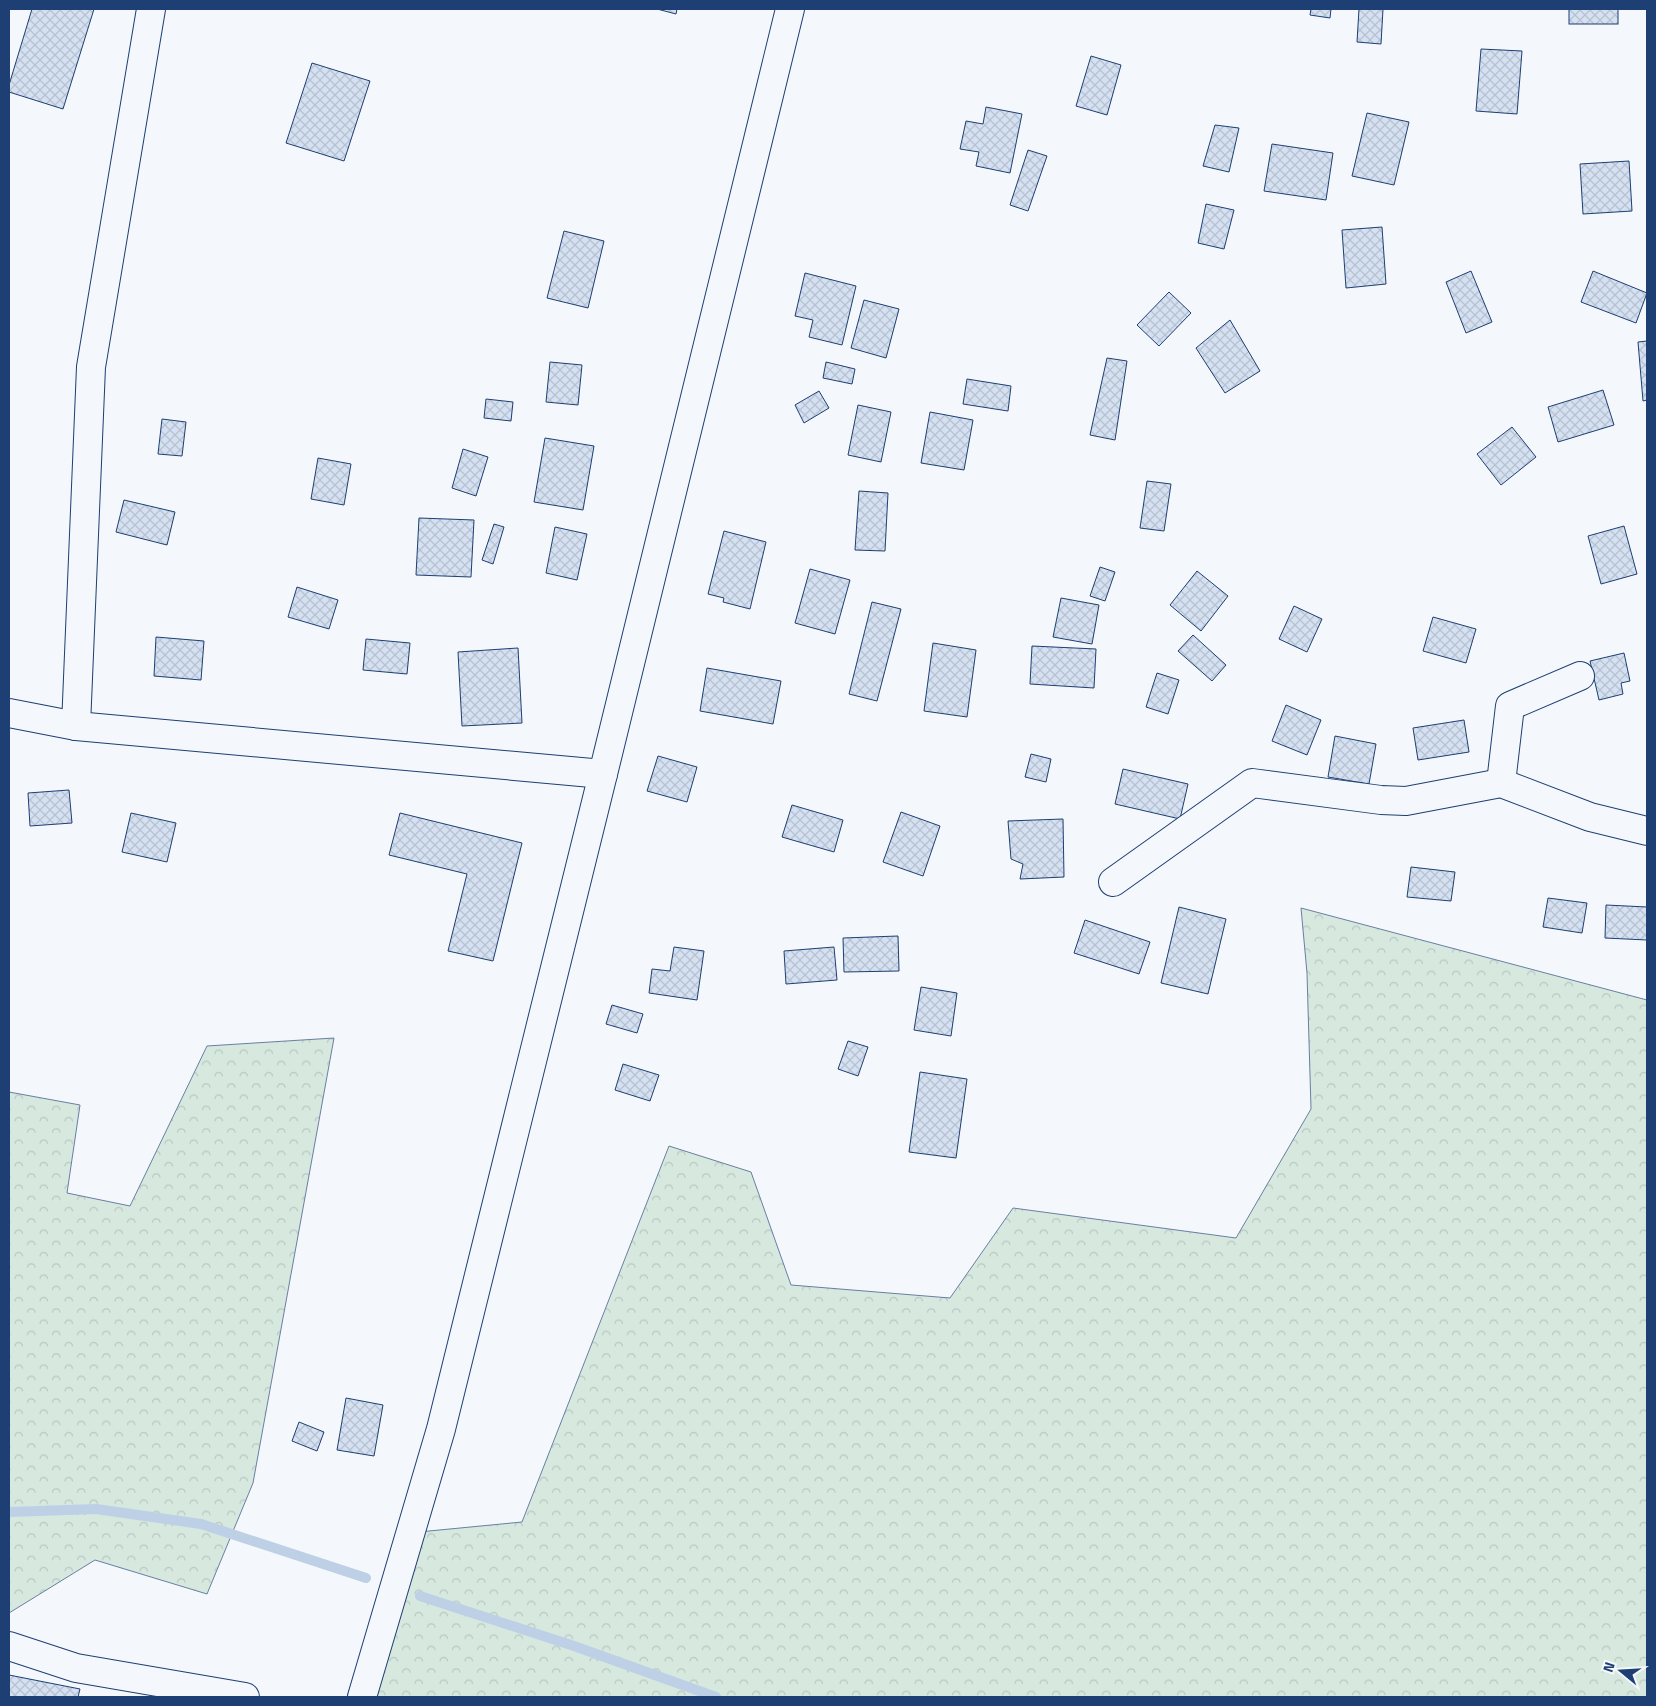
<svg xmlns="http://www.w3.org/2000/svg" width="1656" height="1706" font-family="'Titillium Web',sans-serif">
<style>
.forest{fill:url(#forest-crowns);stroke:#687fa3}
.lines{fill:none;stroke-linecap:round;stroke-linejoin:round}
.stream{stroke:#bed0e5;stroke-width:10}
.building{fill:url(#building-cross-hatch);stroke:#1d3f73}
.street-casing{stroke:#1d3f73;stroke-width:30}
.secondary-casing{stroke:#1d3f73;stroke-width:30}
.street{stroke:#f4f7fb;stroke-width:28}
.secondary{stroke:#f4f7fb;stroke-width:28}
</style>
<defs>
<pattern id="forest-crowns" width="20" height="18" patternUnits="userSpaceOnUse" patternTransform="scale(1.25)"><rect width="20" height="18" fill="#d7e8df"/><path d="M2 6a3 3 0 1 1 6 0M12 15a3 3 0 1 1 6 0" fill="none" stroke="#b8c8c3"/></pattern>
<pattern id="building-cross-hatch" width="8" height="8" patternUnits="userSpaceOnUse" patternTransform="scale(1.25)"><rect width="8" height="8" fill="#d5e0f0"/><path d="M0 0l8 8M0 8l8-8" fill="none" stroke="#b6c1d1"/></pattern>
</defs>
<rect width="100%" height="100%" fill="#f4f7fb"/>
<!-- forest -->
<g class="forest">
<path d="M 1301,908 L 1647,1000 L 1647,1697 L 347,1697 L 398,1534 L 522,1522 L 669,1146 L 751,1172 L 791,1285 L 950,1298 L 1013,1208 L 1236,1238 L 1311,1109 L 1307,973 Z"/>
<path d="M 334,1038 L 253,1483 L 207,1594 L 95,1560 L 9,1613 L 9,1092 L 80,1105 L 67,1193 L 130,1206 L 207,1046 Z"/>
</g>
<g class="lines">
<!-- stream -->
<g class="stream">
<path d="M 9,1512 L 96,1509 L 201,1524 L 366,1578"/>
<path d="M 420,1596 L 574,1646 L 716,1697"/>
</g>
</g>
<!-- building -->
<g class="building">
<path d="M 32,9 L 94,9 L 63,109 L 9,92 L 9,85 Z"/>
<path d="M 657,9 L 677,9 L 676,14 Z"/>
<path d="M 1311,9 L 1331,9 L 1330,18 L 1310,15 Z"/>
<path d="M 1359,9 L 1383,9 L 1381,44 L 1357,42 Z"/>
<rect x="1569" y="9" width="49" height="15"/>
<path d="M 1481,49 L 1522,51 L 1517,114 L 1476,111 Z"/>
<path d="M 1091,56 L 1121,65 L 1107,115 L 1076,106 Z"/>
<path d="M 312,63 L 370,81 L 344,161 L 286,143 Z"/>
<path d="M 986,107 L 1022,114 L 1010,173 L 976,166 L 979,152 L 960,149 L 966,121 L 983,124 Z"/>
<path d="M 1367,113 L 1409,122 L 1394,185 L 1352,176 Z"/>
<path d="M 1215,125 L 1239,128 L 1229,172 L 1203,166 Z"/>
<path d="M 1272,144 L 1333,153 L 1326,200 L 1264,191 Z"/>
<path d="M 1028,150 L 1047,156 L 1028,211 L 1010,205 Z"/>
<path d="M 1629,161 L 1632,211 L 1583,214 L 1580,164 Z"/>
<path d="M 1206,204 L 1234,210 L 1224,249 L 1198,243 Z"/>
<path d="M 1382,227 L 1386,284 L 1346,288 L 1342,230 Z"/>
<path d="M 564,231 L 604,241 L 588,308 L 547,298 Z"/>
<path d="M 1471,271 L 1492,322 L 1466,333 L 1446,282 Z"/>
<path d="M 1593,271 L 1647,293 L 1636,323 L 1581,302 Z"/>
<path d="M 805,273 L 856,286 L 842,345 L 809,337 L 813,320 L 795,316 Z"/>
<path d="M 1169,292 L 1191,313 L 1159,346 L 1137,325 Z"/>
<path d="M 864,300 L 899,309 L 886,358 L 851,348 Z"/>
<path d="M 1230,320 L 1260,371 L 1225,393 L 1196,348 Z"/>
<path d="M 1647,341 L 1647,400 L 1643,401 L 1638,342 Z"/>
<path d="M 1107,358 L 1127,361 L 1115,440 L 1090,435 Z"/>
<path d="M 550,362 L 582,365 L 578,405 L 546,402 Z"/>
<path d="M 826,362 L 855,369 L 852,384 L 823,378 Z"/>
<path d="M 967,379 L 1011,386 L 1008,411 L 963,404 Z"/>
<path d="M 1603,390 L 1614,425 L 1558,442 L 1548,407 Z"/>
<path d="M 819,391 L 829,408 L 804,423 L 795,405 Z"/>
<path d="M 486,399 L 513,402 L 511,421 L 484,418 Z"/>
<path d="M 858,405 L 891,412 L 881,462 L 848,455 Z"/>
<path d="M 930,412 L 973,420 L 964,470 L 921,463 Z"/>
<path d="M 162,419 L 186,422 L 182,456 L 158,454 Z"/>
<path d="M 1512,427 L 1536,457 L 1501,485 L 1477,454 Z"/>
<path d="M 545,438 L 594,446 L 583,510 L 534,502 Z"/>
<path d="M 463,449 L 488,457 L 476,496 L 452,488 Z"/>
<path d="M 318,458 L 351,464 L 344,505 L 311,499 Z"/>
<path d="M 1147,481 L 1171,484 L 1164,531 L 1140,528 Z"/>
<path d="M 859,491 L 888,493 L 885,551 L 855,550 Z"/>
<path d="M 124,500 L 175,512 L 167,545 L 116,532 Z"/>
<path d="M 419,518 L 474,520 L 471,577 L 416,575 Z"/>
<path d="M 494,524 L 504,527 L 493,564 L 482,560 Z"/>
<path d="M 1624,526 L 1637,574 L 1601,584 L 1588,536 Z"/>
<path d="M 555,527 L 587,534 L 577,580 L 546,573 Z"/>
<path d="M 724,531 L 766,542 L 750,609 L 723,602 L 724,598 L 708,594 Z"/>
<path d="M 1100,567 L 1115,572 L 1105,601 L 1090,596 Z"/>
<path d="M 810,569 L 850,580 L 835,634 L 795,623 Z"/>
<path d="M 1197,571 L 1228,596 L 1201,631 L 1170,605 Z"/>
<path d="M 297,587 L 338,600 L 329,629 L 288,617 Z"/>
<path d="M 1061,598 L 1099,605 L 1092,644 L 1053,637 Z"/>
<path d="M 872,602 L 901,609 L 877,701 L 849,694 Z"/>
<path d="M 1294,606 L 1322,619 L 1307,652 L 1279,639 Z"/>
<path d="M 1433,617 L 1476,629 L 1466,663 L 1423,651 Z"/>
<path d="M 1193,635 L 1226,665 L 1212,681 L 1178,651 Z"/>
<path d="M 156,637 L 204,641 L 201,680 L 154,676 Z"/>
<path d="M 366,639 L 410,643 L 407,674 L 363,670 Z"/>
<path d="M 933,643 L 976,650 L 967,717 L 924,711 Z"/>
<path d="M 1032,646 L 1096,649 L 1094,688 L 1030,684 Z"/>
<path d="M 518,648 L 522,723 L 462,726 L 458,652 Z"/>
<path d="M 1624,653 L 1630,681 L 1621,683 L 1623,694 L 1599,700 L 1590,661 Z"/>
<path d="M 707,668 L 781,681 L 773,724 L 700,711 Z"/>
<path d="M 1157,673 L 1179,680 L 1168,714 L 1146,707 Z"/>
<path d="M 1286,705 L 1321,720 L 1307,755 L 1272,741 Z"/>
<path d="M 1464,720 L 1469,752 L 1418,760 L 1413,728 Z"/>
<path d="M 1335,736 L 1376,744 L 1369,784 L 1328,777 Z"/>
<path d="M 1031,754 L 1051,759 L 1046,782 L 1025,777 Z"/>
<path d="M 658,756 L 697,767 L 687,802 L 647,791 Z"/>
<path d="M 1123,769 L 1188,784 L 1180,819 L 1115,804 Z"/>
<path d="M 69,790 L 72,823 L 30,826 L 28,793 Z"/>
<path d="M 792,805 L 843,820 L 834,852 L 782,837 Z"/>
<path d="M 901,812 L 940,826 L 923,876 L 883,862 Z"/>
<path d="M 131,813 L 176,823 L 167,862 L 122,852 Z"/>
<path d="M 400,813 L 522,843 L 493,961 L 448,951 L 467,874 L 389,855 Z"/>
<path d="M 1063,819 L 1064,877 L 1020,879 L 1023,864 L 1011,859 L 1008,821 Z"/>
<path d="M 1411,867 L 1455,872 L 1451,901 L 1407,897 Z"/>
<path d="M 1548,898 L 1587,903 L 1582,933 L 1543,927 Z"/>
<path d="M 1606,905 L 1647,907 L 1647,940 L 1605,938 Z"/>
<path d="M 1179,907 L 1226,919 L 1208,994 L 1161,983 Z"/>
<path d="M 1085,920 L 1150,942 L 1139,974 L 1074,953 Z"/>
<path d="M 898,936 L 899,971 L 844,972 L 843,938 Z"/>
<path d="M 674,947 L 704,951 L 697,1000 L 649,993 L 652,969 L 670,971 Z"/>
<path d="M 834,947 L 837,980 L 786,984 L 784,951 Z"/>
<path d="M 921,987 L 957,993 L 951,1036 L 914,1030 Z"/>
<path d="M 612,1005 L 643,1014 L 637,1033 L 606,1024 Z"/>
<path d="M 848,1041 L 868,1047 L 858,1076 L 838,1069 Z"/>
<path d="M 623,1064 L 659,1075 L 650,1101 L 615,1090 Z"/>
<path d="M 920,1072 L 967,1079 L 956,1158 L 909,1152 Z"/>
<path d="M 346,1398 L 383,1405 L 374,1456 L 337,1450 Z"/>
<path d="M 299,1422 L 324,1432 L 317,1451 L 292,1441 Z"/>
<path d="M 9,1675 L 80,1689 L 78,1697 L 9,1697 Z"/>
</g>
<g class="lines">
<defs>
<g id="street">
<path d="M 9,713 L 76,726 L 603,774"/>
<path d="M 76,726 L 91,367 L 151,9"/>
<path d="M 1501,783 L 1510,706 L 1580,676"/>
<path d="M 1113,882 L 1252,783 L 1381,800 L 1406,801 L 1501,783 L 1590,817 L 1647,831"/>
<path d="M 9,1646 L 76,1668 L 245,1697"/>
</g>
<path id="secondary" d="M 362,1697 L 441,1429 L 603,774 L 790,9"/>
</defs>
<!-- street casing -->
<use href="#street" class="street-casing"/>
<!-- secondary casing -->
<use href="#secondary" class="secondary-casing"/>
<!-- street -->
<use href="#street" class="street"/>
<!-- secondary -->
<use href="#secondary" class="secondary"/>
</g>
<!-- border -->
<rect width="1656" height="1706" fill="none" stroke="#1d3f73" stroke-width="20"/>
<!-- north arrow -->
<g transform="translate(1621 1671) rotate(288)" stroke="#f4f7fb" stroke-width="4" paint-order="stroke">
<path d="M0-4L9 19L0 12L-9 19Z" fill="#1d3f73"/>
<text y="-8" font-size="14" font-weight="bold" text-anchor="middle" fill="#1d3f73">N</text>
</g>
</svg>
